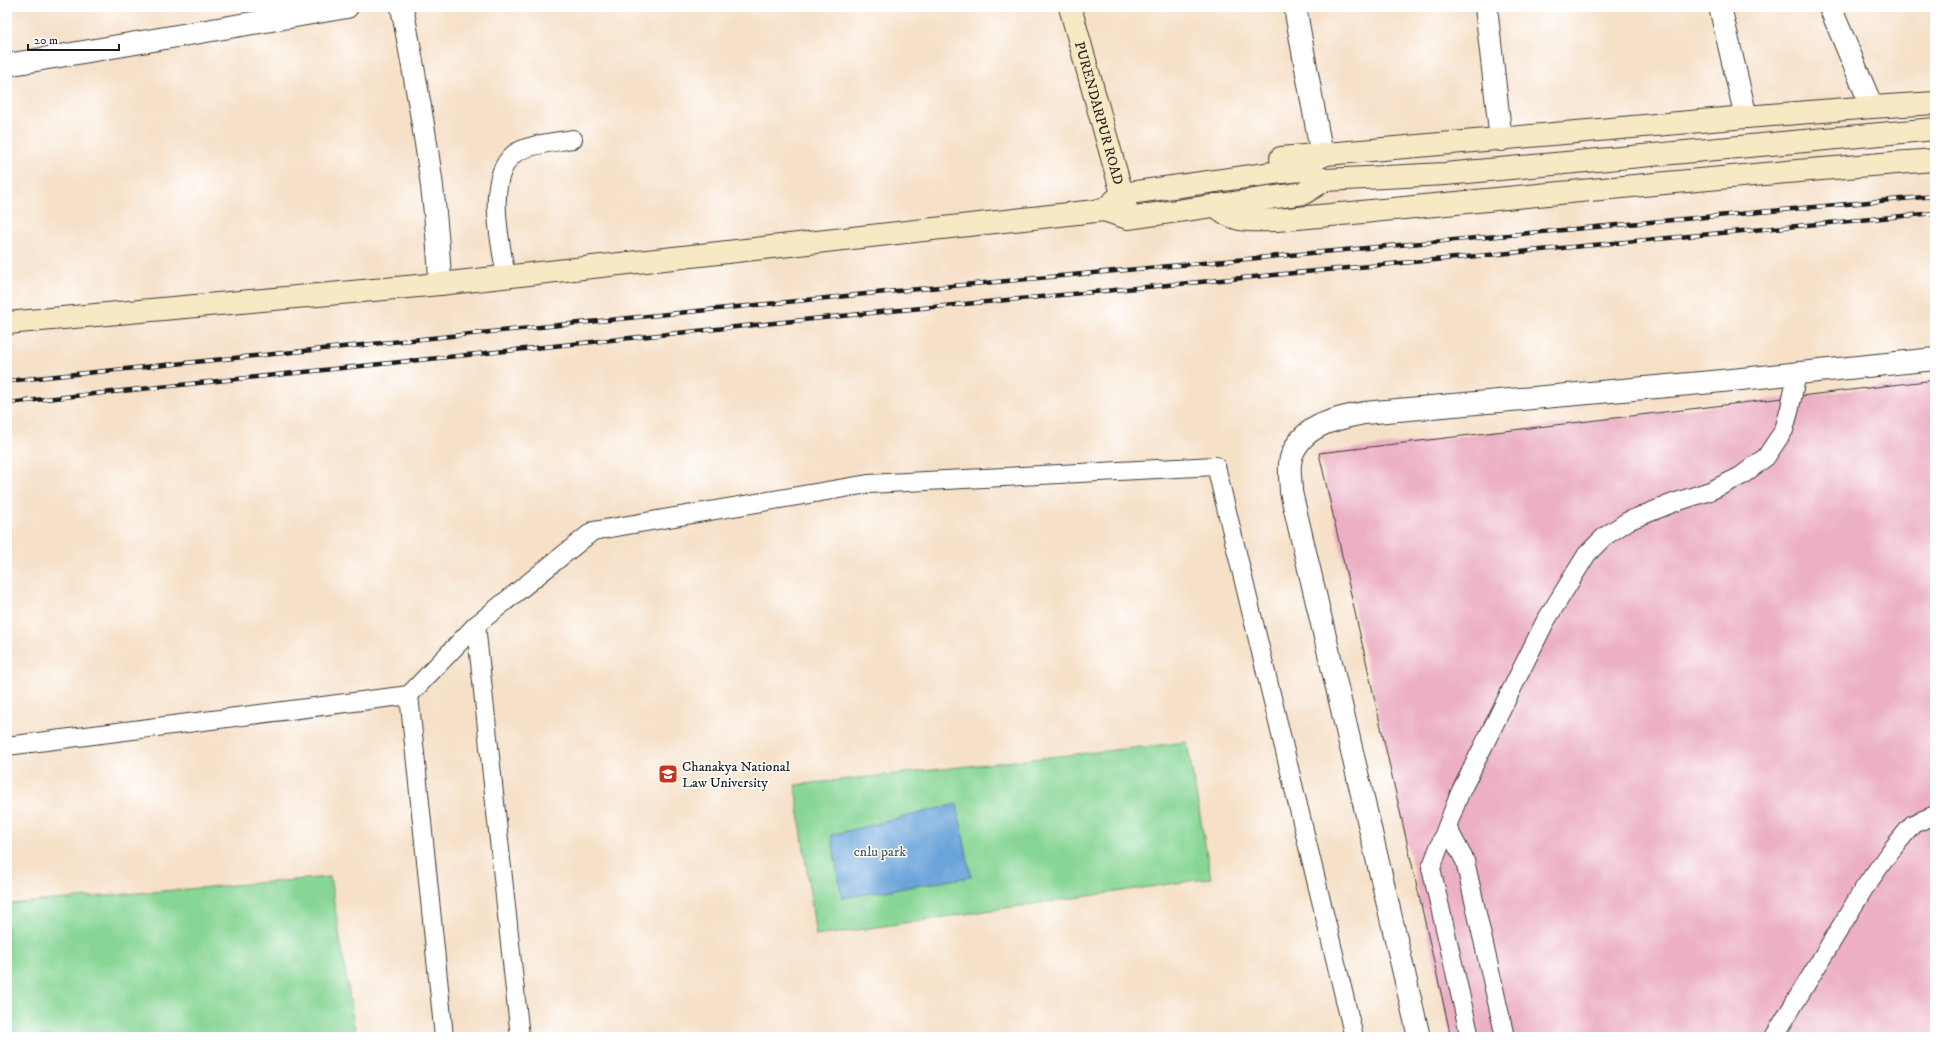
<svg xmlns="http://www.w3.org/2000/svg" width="1942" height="1044" font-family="'IM FELL DW Pica',serif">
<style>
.green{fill:#88d695;stroke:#527958}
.water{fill:#6aa4da;stroke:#43607b}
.building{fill:#ecafc3}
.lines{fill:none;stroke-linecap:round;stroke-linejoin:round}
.lane-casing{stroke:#3d3936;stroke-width:20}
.street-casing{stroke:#3d3936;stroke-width:24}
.secondary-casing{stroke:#3d3936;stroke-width:24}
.lane{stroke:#fff;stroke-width:18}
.street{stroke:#fff;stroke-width:22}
.secondary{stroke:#f7e9c3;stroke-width:22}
.rail-casing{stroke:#1c1c1c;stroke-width:4.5}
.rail{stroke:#fff;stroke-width:3;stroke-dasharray:9;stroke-linecap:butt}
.labels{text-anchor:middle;stroke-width:3;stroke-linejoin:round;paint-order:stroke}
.street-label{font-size:14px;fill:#1c1c1c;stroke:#fff}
.poi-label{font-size:14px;fill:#1c1c1c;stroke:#fff;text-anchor:start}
.park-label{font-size:14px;fill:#425d46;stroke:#fff}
</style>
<rect width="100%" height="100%" fill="#fff"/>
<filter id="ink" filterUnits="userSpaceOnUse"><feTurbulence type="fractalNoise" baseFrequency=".025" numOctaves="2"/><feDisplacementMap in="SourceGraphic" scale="8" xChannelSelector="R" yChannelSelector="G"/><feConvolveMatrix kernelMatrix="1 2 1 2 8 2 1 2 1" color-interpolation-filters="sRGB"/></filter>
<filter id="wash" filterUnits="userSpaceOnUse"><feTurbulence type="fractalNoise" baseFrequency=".012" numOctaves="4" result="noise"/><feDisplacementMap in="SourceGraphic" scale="16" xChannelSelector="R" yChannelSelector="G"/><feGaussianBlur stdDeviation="0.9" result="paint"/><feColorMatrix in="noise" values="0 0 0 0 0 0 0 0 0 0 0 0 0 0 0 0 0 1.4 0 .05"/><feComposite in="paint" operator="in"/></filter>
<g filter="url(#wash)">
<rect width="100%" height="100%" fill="#f6e0c7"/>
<!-- green -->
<g class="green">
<path d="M 1187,742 L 1211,878 L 816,936 L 795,785 Z"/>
<path d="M 330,877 L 356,1037 L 7,1037 L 7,904 Z"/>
</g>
<!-- water -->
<path class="water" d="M 957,804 L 971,877 L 842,898 L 831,835 Z"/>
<g id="blocks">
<!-- building -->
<path class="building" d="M 1935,380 L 1935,1037 L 1451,1037 L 1319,453 Z"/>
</g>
</g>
<g filter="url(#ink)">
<use href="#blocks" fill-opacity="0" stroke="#3d3936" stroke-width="1"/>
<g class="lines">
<defs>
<g id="lane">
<path d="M 506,277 C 501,244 484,179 514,154 C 527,144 557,142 573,139"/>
<path d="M 476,625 L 593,531 L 868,484 L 1216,466 L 1354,1037"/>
<path d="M 7,746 L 409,695"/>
<path d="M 1447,827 L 1465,861 L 1505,1037"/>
<path d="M 444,1037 L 409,695 L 476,625 L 520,1037"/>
<path d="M 1470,1037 L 1431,868 L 1460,793 L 1545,622 L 1587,554 L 1604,537 L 1628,521 L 1673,503 L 1710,491 L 1741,476 L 1766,457 L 1784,430 L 1790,408 L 1797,373"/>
<path d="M 1774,1037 L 1863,890 L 1889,853 L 1913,824 L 1935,815"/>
</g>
<g id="street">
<path d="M 402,7 C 419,99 437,191 440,284"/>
<path d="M 1295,7 L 1322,156"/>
<path d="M 1486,7 L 1501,140"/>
<path d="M 1720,7 L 1746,117"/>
<path d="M 1830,7 L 1872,107"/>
<path d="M 7,65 L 347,7"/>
<path d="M 1419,1037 L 1291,492 C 1291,482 1288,468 1291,458 C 1301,425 1335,419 1364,413 L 1712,382 L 1935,359"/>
</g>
<g id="secondary">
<path id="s1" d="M 1070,7 L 1126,208"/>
<path d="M 1281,158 L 1746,117 L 1872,107 L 1935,103"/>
<path d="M 1215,205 C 1235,224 1250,220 1276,220 C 1495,200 1715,176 1935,160"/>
<path d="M 1104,210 L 1122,194 L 1273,173 L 1302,170 L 1325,180 L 1445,174 L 1935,129"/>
<path d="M 7,323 L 440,284 L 1104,210 L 1128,218 L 1304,193 L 1325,180"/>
</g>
</defs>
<!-- lane casing -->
<use href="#lane" class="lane-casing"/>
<!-- street casing -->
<use href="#street" class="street-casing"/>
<!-- secondary casing -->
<use href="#secondary" class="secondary-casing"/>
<!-- lane -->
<use href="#lane" class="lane"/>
<!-- street -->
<use href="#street" class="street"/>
<!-- secondary -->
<use href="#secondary" class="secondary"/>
<defs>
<g id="rail">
<path d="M 7,381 L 886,292 L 1935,196"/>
<path d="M 7,403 L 890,311 L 1935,213"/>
</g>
</defs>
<!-- rail casing -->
<use href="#rail" class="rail-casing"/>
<!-- rail -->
<use href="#rail" class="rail"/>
</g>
</g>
<!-- icons -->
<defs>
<symbol id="university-square" viewBox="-11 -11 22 22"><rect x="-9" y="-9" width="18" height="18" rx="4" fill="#c8321e" stroke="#fff"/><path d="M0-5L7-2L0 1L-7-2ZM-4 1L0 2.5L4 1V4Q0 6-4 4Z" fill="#fff"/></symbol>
</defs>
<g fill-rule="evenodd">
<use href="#university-square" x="657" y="763" width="22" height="22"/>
</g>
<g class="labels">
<!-- street labels -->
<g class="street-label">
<text dy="5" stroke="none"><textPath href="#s1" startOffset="110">PURENDARPUR ROAD</textPath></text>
</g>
<!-- poi labels -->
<g class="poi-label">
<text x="682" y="771">Chanakya National<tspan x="682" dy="16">Law University</tspan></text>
</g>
<!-- park labels -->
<g class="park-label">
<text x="880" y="856">cnlu park</text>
</g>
</g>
<!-- margin -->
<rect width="1942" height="1044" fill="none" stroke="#fff" stroke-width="24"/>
<!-- scale -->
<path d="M28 44v6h91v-6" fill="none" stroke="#1c1c1c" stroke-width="2"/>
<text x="34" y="44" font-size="12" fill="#1c1c1c" stroke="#ffffff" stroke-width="3" paint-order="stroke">20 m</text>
</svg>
